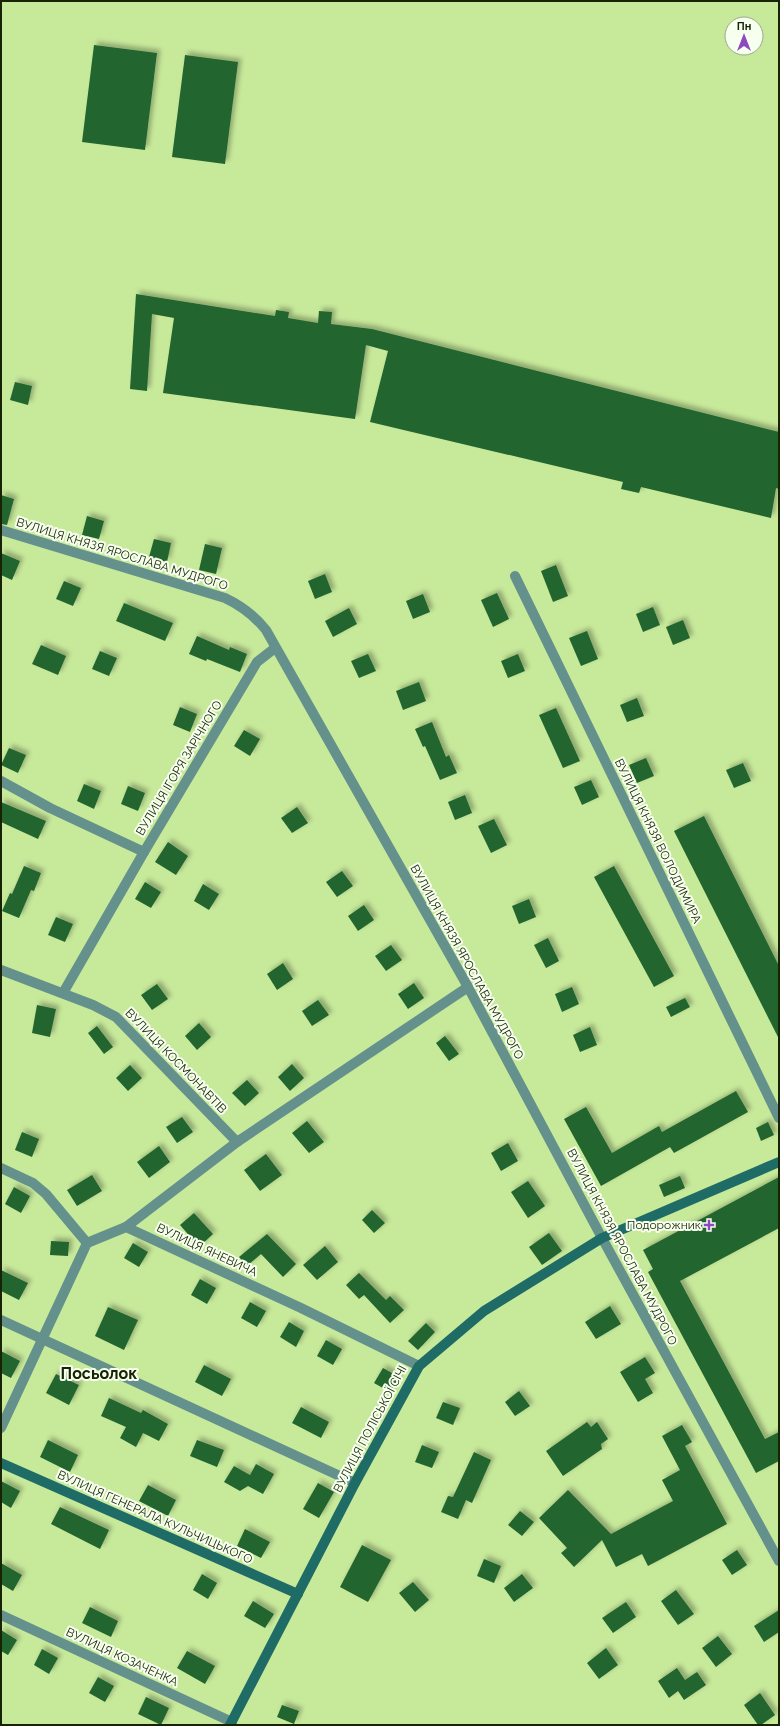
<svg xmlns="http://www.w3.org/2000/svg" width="780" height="1726" font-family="Raleway,sans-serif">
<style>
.building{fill:#21652f;filter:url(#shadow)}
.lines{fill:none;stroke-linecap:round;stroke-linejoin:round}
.street{stroke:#64918c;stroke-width:10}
.secondary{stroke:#1f6c66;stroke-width:10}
.poi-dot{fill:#8d4bbf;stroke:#f7ffef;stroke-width:1.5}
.labels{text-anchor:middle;stroke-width:4;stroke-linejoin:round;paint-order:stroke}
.street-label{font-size:12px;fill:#182304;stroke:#f7ffef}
.poi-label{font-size:12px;fill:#182304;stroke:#f7ffef;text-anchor:end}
.district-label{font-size:16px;font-weight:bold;fill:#182304;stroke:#f7ffef}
</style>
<defs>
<filter id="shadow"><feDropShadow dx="3.5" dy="-3.5" stdDeviation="2" flood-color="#0004"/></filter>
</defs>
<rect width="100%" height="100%" fill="#c7e99a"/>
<!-- building -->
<g class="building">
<path d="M 94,45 L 157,53 L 145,150 L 82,142 Z"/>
<path d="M 185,55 L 238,62 L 225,164 L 172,157 Z"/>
<path d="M 136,294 L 275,316 L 276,310 L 289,312 L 288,318 L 318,323 L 319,311 L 332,312 L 331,324 L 372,329 L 779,432 L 779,489 L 776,488 L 771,518 L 641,487 L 639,493 L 621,489 L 623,482 L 370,422 L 388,351 L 366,345 L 355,419 L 163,393 L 174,318 L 152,314 L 147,391 L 130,389 Z"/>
<path d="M 15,382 L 32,386 L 28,405 L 10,400 Z"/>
<path d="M 1,495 L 14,499 L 7,525 L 1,524 Z"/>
<path d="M 87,516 L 104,521 L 99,539 L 82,535 Z"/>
<path d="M 154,539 L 171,543 L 167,562 L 149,557 Z"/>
<path d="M 205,544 L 222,548 L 216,574 L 199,570 Z"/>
<path d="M 1,553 L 20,561 L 12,580 L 1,575 Z"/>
<path d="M 556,565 L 568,596 L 553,602 L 541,571 Z"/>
<path d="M 325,574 L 332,592 L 315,599 L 308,581 Z"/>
<path d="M 64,581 L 81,588 L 73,606 L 56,599 Z"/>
<path d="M 497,593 L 509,619 L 493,627 L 481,600 Z"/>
<path d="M 423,594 L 430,612 L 413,619 L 406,601 Z"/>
<path d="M 124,603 L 173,623 L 165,641 L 116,621 Z"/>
<path d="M 653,607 L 660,625 L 643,632 L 636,614 Z"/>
<path d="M 349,608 L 357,624 L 333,637 L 325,621 Z"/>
<path d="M 683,620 L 690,638 L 673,645 L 666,627 Z"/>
<path d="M 587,631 L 598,659 L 581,666 L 569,638 Z"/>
<path d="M 197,636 L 229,650 L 230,647 L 247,654 L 240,672 L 207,659 L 206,661 L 189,654 Z"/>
<path d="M 41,645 L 66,656 L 58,675 L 32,664 Z"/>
<path d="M 100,651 L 117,658 L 109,676 L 92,669 Z"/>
<path d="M 368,654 L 376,671 L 359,678 L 351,661 Z"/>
<path d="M 518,654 L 525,671 L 508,678 L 501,661 Z"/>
<path d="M 419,682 L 426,701 L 403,710 L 396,691 Z"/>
<path d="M 637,698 L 644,716 L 627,722 L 620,705 Z"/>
<path d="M 180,707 L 197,714 L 190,732 L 173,725 Z"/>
<path d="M 556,708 L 580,761 L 563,768 L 539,715 Z"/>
<path d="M 432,722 L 446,757 L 449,755 L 457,773 L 440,780 L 425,746 L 423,747 L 415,729 Z"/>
<path d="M 244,730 L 260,739 L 250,756 L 234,746 Z"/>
<path d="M 9,748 L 26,755 L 18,773 L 1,765 Z"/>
<path d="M 646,758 L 654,776 L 637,783 L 629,765 Z"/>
<path d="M 743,763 L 751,781 L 734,788 L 726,770 Z"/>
<path d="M 591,780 L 599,797 L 582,805 L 574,787 Z"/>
<path d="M 84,784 L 101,791 L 94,809 L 77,801 Z"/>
<path d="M 128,786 L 145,793 L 138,811 L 121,804 Z"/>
<path d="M 465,795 L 472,813 L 455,820 L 448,802 Z"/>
<path d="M 1,802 L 46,821 L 38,839 L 1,822 Z"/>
<path d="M 297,807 L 308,823 L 292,833 L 281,818 Z"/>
<path d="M 704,816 L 779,966 L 779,1039 L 674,831 Z"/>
<path d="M 494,819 L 507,845 L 491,853 L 478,826 Z"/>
<path d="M 168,842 L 188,856 L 176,875 L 155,862 Z"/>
<path d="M 24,866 L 41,873 L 34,891 L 31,890 L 19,918 L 2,911 L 10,893 L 12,894 Z"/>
<path d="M 614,866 L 674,976 L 654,987 L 594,877 Z"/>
<path d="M 342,871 L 353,886 L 337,897 L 326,882 Z"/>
<path d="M 145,882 L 161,892 L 151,908 L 135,899 Z"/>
<path d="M 203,884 L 219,894 L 209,910 L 194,901 Z"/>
<path d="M 529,899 L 536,917 L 519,924 L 512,906 Z"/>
<path d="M 364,905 L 374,920 L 358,931 L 348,916 Z"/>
<path d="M 56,917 L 73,924 L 65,942 L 48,935 Z"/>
<path d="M 548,938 L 559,961 L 546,968 L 534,945 Z"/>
<path d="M 391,945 L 402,960 L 386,971 L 375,956 Z"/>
<path d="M 283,963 L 293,979 L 277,990 L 267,974 Z"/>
<path d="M 414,983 L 424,998 L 408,1009 L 398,994 Z"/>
<path d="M 157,984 L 168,999 L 152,1010 L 141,995 Z"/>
<path d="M 572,987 L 579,1004 L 562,1012 L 555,994 Z"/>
<path d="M 685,998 L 690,1007 L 671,1017 L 666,1007 Z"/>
<path d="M 318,1000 L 329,1015 L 312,1026 L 302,1011 Z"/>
<path d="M 37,1005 L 56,1009 L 50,1037 L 32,1033 Z"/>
<path d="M 199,1023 L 211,1037 L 197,1050 L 185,1036 Z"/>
<path d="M 97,1026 L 113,1047 L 104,1054 L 88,1033 Z"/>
<path d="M 590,1027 L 597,1045 L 580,1052 L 573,1035 Z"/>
<path d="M 445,1036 L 459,1054 L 449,1061 L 436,1043 Z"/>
<path d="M 292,1064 L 304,1078 L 290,1091 L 278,1077 Z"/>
<path d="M 130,1065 L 142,1078 L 128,1091 L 116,1078 Z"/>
<path d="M 247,1080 L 259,1093 L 245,1106 L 232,1093 Z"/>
<path d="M 736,1091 L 748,1112 L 674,1153 L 670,1147 L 601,1186 L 564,1119 L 586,1107 L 612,1153 L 659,1126 L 662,1132 Z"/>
<path d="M 182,1117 L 193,1132 L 177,1143 L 166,1127 Z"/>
<path d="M 307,1121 L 324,1142 L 309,1153 L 292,1133 Z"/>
<path d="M 768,1122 L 774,1135 L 761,1141 L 756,1128 Z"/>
<path d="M 22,1132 L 39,1139 L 32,1157 L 15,1150 Z"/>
<path d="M 508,1143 L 518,1161 L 501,1171 L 491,1153 Z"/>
<path d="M 159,1146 L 170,1162 L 149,1178 L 137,1162 Z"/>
<path d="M 266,1154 L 282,1175 L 260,1191 L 244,1170 Z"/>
<path d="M 92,1175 L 102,1191 L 77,1206 L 67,1190 Z"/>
<path d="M 680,1176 L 685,1188 L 664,1197 L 659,1185 Z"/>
<path d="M 779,1177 L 779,1228 L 680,1281 L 765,1439 L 779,1432 L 779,1461 L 756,1473 L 648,1272 L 653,1269 L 643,1250 Z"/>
<path d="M 528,1181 L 545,1206 L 528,1218 L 511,1192 Z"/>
<path d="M 14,1187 L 30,1196 L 21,1213 L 5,1204 Z"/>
<path d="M 372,1210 L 385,1223 L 374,1233 L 362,1220 Z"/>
<path d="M 194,1213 L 213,1234 L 199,1247 L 180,1225 Z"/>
<path d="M 549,1233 L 562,1251 L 542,1265 L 529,1247 Z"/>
<path d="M 267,1234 L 296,1264 L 283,1277 L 261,1254 L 247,1266 L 239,1257 Z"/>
<path d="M 51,1241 L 69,1242 L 68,1256 L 50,1255 Z"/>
<path d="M 133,1243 L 148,1252 L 139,1267 L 124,1258 Z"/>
<path d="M 325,1246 L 338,1262 L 317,1280 L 303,1265 Z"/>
<path d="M 1,1270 L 28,1283 L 19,1300 L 1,1291 Z"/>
<path d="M 359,1273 L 386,1300 L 390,1296 L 404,1310 L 390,1323 L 364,1295 L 359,1299 L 346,1285 Z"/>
<path d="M 200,1279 L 216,1288 L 207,1304 L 191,1295 Z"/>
<path d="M 250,1302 L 266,1311 L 257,1327 L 241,1318 Z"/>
<path d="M 610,1306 L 621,1324 L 596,1339 L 585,1322 Z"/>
<path d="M 108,1307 L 138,1320 L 124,1350 L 95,1336 Z"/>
<path d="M 289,1322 L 304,1331 L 296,1347 L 280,1337 Z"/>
<path d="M 426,1323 L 435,1332 L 418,1350 L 408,1341 Z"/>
<path d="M 326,1340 L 342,1349 L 333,1365 L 317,1356 Z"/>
<path d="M 1,1351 L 20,1361 L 11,1378 L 1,1373 Z"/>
<path d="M 645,1357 L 655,1373 L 645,1379 L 653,1393 L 638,1402 L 620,1372 Z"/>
<path d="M 204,1365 L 231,1379 L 222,1396 L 195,1382 Z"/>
<path d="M 383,1368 L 399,1377 L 390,1392 L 374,1383 Z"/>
<path d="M 56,1374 L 79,1385 L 69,1405 L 46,1393 Z"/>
<path d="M 519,1391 L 530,1406 L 515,1416 L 505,1402 Z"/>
<path d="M 109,1398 L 141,1413 L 143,1410 L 168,1424 L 159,1441 L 143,1433 L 136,1447 L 120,1438 L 126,1427 L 101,1416 Z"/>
<path d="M 443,1402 L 460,1408 L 453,1425 L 436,1418 Z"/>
<path d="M 301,1407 L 329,1422 L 321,1438 L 292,1423 Z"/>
<path d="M 587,1422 L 591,1427 L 597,1422 L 608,1439 L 601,1444 L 602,1449 L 563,1476 L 546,1451 Z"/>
<path d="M 682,1425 L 692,1442 L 685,1446 L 727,1524 L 648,1566 L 642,1554 L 616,1567 L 602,1540 L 574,1567 L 561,1553 L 567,1548 L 539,1518 L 568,1490 L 611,1534 L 673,1501 L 662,1480 L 680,1470 L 662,1436 Z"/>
<path d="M 48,1440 L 78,1455 L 70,1472 L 40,1457 Z"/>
<path d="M 197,1440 L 224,1450 L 217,1467 L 190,1456 Z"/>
<path d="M 422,1445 L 439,1452 L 432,1468 L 415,1462 Z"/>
<path d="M 474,1452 L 491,1460 L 472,1503 L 466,1500 L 458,1519 L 441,1512 L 448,1496 L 453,1497 Z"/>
<path d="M 256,1464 L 274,1474 L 263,1494 L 248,1486 L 240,1491 L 224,1482 L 234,1466 L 250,1475 Z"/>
<path d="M 1,1481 L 20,1491 L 11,1508 L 1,1502 Z"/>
<path d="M 318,1483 L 334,1492 L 319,1518 L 303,1509 Z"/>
<path d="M 148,1485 L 176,1500 L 168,1516 L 139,1501 Z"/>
<path d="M 60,1507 L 109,1530 L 100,1549 L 51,1524 Z"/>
<path d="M 520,1511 L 534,1522 L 522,1536 L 508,1525 Z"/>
<path d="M 245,1529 L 270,1542 L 261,1558 L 237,1546 Z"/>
<path d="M 362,1545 L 391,1560 L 368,1602 L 340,1587 Z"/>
<path d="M 737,1550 L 747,1565 L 732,1575 L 722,1560 Z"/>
<path d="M 484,1559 L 501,1566 L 494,1583 L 477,1576 Z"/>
<path d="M 1,1563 L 22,1575 L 13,1591 L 1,1584 Z"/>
<path d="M 202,1574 L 217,1583 L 208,1599 L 193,1590 Z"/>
<path d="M 522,1574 L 533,1588 L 514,1602 L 504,1588 Z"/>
<path d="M 413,1582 L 429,1600 L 415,1612 L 399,1593 Z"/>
<path d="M 676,1590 L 694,1614 L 678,1625 L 661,1601 Z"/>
<path d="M 253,1601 L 274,1614 L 265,1628 L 244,1616 Z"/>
<path d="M 626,1602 L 636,1617 L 613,1633 L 602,1618 Z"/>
<path d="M 90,1607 L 118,1621 L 111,1637 L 82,1623 Z"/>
<path d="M 779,1610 L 779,1632 L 764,1642 L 754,1626 Z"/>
<path d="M 1,1630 L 17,1640 L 8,1655 L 1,1651 Z"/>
<path d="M 718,1636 L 732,1654 L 716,1667 L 702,1648 Z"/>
<path d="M 606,1648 L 618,1665 L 599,1679 L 587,1663 Z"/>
<path d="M 42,1649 L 58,1658 L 49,1674 L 34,1665 Z"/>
<path d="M 187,1651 L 215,1666 L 205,1684 L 177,1668 Z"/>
<path d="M 677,1668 L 685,1680 L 697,1672 L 706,1685 L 684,1700 L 678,1691 L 669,1698 L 658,1681 Z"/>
<path d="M 98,1677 L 114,1686 L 105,1702 L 89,1693 Z"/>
<path d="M 760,1693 L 775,1715 L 761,1725 L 758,1725 L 744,1705 Z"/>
<path d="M 146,1697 L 169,1708 L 161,1725 L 138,1714 Z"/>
<path d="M 282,1705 L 299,1711 L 294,1724 L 277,1717 Z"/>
</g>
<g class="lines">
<!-- street -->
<g class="street">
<path d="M 1,530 L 225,598 C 242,606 254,615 266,630 L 468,987 L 602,1238 L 779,1561"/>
<path d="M 515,576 L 779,1118"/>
<path d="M 1,781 L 50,808 L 144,852 L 257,662 L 275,648"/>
<path d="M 1,970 L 93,1005 L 116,1017 L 237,1142"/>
<path d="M 63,993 L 144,852"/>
<path d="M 1,1168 L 33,1183 L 46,1194 L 87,1243 L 126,1227 L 301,1308 L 419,1366"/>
<path d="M 126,1227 L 237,1142 L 468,987"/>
<path d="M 1,1320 L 355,1483"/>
<path d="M 1,1428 L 87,1243"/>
<path d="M 1,1615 L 232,1722"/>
</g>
<!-- secondary -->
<g class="secondary">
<path d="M 1,1463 L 298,1594"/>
<path d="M 230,1725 L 355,1483 L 419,1366 L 484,1311 L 602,1238 L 779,1162"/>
</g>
</g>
<!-- markers -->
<path class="poi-dot" d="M707 1219h4v4h4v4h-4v4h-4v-4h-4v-4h4z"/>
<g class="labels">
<!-- street labels -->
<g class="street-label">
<text transform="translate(122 554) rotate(17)" y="4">ВУЛИЦЯ КНЯЗЯ ЯРОСЛАВА МУДРОГО</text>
<text transform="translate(179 768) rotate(-59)" y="4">ВУЛИЦЯ ІГОРЯ ЗАРІЧНОГО</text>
<text transform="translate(658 841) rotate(64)" y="4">ВУЛИЦЯ КНЯЗЯ ВОЛОДИМИРА</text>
<text transform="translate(467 962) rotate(61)" y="4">ВУЛИЦЯ КНЯЗЯ ЯРОСЛАВА МУДРОГО</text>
<text transform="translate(176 1061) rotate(46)" y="4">ВУЛИЦЯ КОСМОНАВТІВ</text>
<text transform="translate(622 1247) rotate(62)" y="4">ВУЛИЦЯ КНЯЗЯ ЯРОСЛАВА МУДРОГО</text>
<text transform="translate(207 1250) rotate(25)" y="4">ВУЛИЦЯ ЯНЕВИЧА</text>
<text transform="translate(370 1429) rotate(-62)" y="4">ВУЛИЦЯ ПОЛІСЬКОЇ СІЧІ</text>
<text transform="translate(155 1517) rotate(24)" y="4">ВУЛИЦЯ ГЕНЕРАЛА КУЛЬЧИЦЬКОГО</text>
<text transform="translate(122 1657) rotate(25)" y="4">ВУЛИЦЯ КОЗАЧЕНКА</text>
</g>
<!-- poi labels -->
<g class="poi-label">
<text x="701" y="1229">Подорожник</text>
</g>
<!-- district labels -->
<g class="district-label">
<text x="99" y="1379">Посьолок</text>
</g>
</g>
<!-- border -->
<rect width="780" height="1726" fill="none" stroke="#182304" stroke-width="4"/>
<!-- north arrow -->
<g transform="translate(744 36)"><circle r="19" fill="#f7ffef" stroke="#9ea791"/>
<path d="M0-3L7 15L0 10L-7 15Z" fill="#8d4bbf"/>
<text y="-6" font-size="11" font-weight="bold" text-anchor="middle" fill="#182304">Пн</text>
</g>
</svg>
